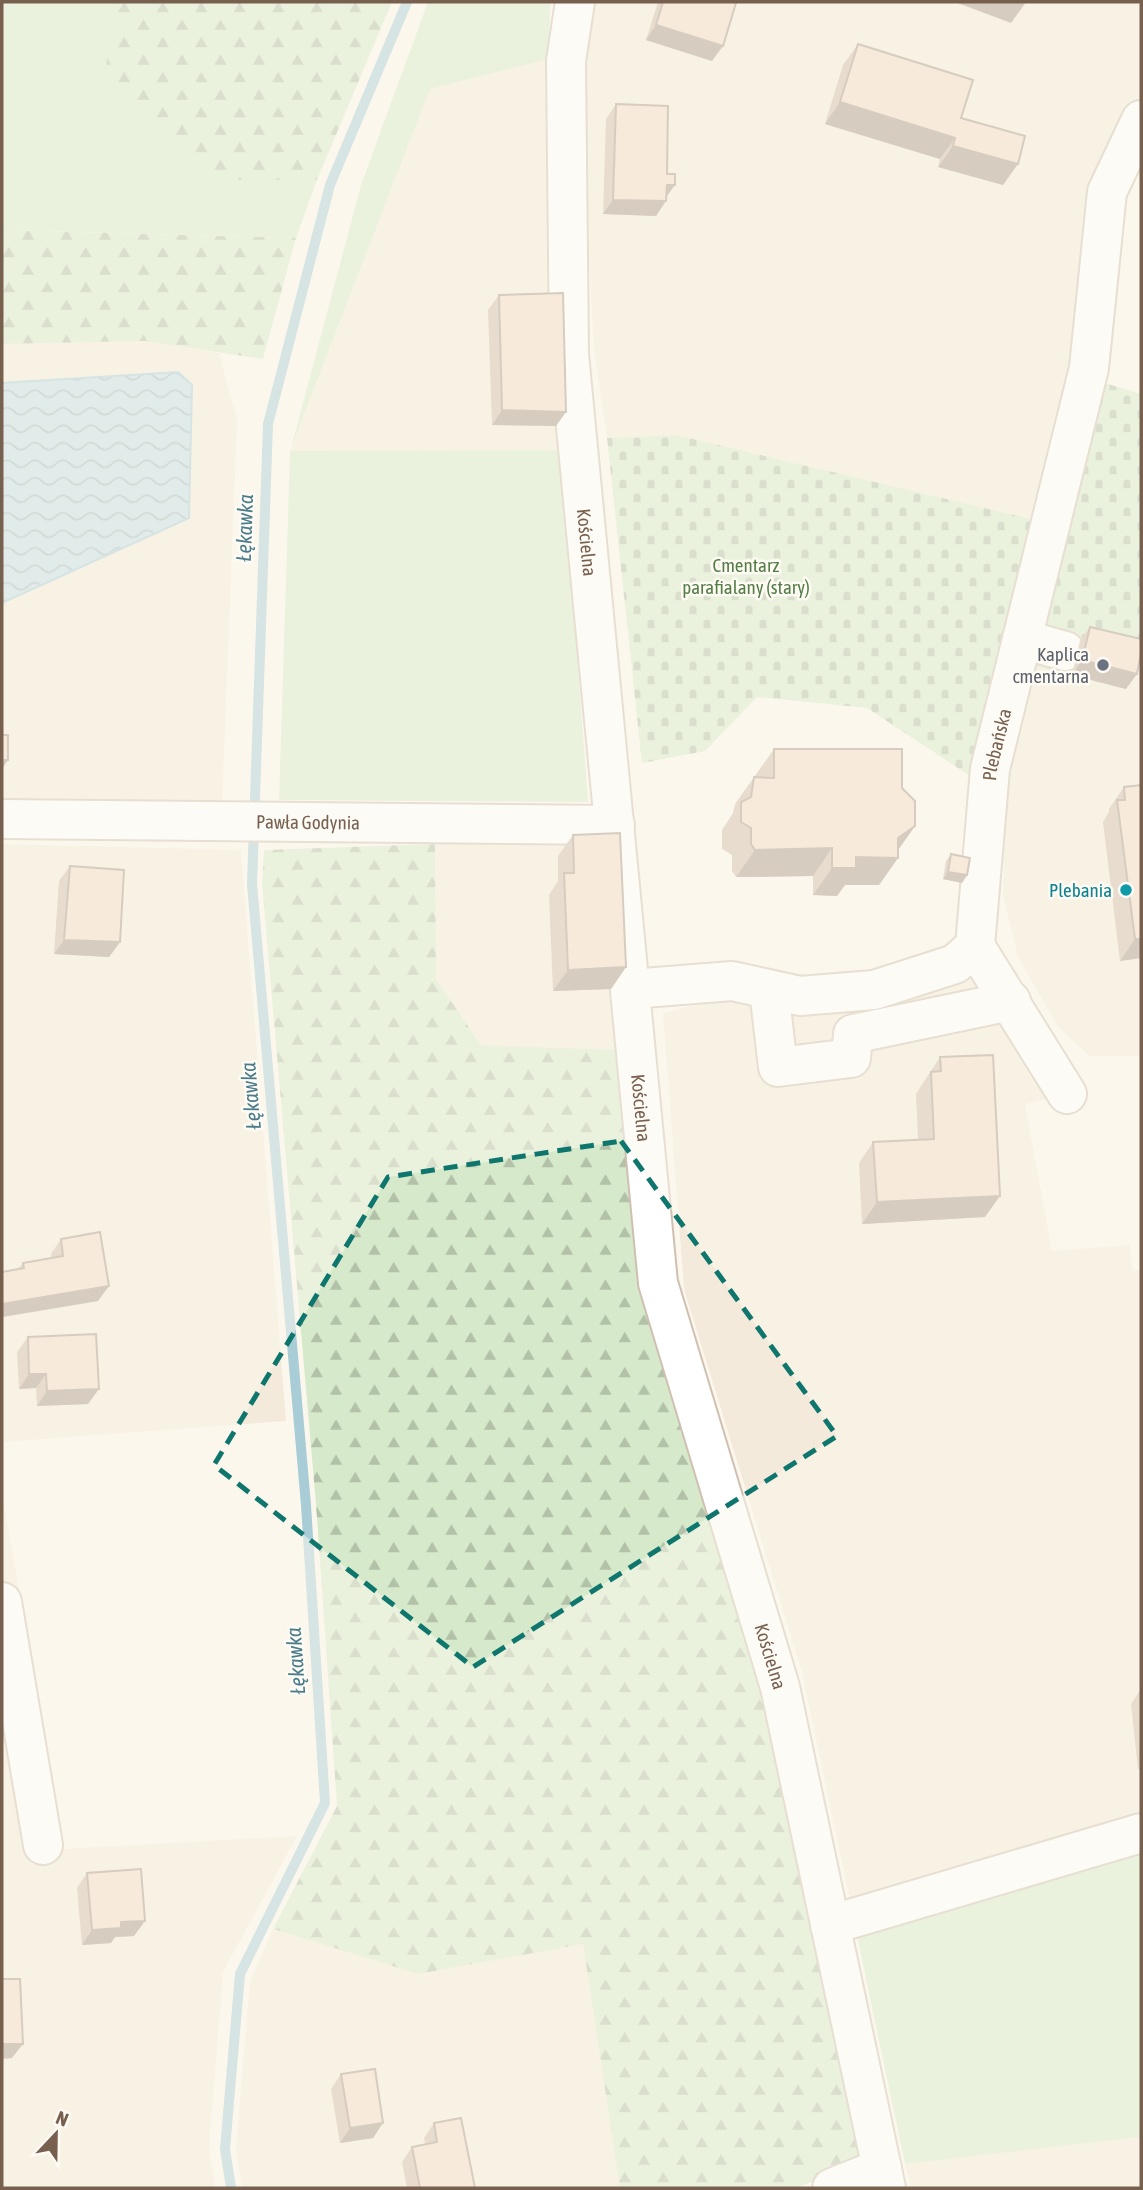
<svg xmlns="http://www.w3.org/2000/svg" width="1143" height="2190" font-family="'Asap Condensed',sans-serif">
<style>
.residential{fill:#f4eadb}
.grass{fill:#d6eacb}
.forest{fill:url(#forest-firs)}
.cemetery{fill:url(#cemetery-stones)}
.water{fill:url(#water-waves);stroke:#a8cdd7;stroke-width:2}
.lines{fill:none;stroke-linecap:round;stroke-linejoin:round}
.stream{stroke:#a8cdd7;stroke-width:10}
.minor-casing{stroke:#cfc0b1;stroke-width:42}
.minor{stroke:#fff;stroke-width:38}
.wall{fill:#cfbba9}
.shaded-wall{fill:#a9988a}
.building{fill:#f1d9c5;stroke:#a9988a;stroke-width:2}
.marked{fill:none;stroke:#0f766e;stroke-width:5;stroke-dasharray:14 9;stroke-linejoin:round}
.worship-dot{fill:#6b7280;stroke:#fefbf4;stroke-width:2.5}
.culture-dot{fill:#0f9aa8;stroke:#fefbf4;stroke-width:2.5}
.labels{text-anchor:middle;stroke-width:5;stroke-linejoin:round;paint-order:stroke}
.street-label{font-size:19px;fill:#78604f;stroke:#fefbf4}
.park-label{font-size:19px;fill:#547d47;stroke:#fefbf4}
.worship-label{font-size:19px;fill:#5b616d;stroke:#fefbf4;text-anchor:end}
.culture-label{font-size:19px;fill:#0d838f;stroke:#fefbf4;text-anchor:end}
.water-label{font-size:21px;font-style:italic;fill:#497b8a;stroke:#fefbf4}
</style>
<defs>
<pattern id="forest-firs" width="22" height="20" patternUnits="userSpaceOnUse" patternTransform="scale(1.75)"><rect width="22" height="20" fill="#d6eacb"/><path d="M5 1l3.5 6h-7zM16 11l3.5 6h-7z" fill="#b2c1a7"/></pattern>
<pattern id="cemetery-stones" width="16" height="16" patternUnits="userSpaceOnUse" patternTransform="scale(1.75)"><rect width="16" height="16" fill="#d6eacb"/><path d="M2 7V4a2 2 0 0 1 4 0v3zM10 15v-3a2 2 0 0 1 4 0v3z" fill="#b2c1a7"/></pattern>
<pattern id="water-waves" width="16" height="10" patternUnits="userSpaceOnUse" patternTransform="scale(1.75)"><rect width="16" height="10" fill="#c1dee6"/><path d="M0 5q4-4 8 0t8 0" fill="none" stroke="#a2b7bd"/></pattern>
</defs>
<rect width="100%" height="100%" fill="#fcf7ed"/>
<!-- residential -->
<g class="residential">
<path d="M 587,2 L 1141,2 L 1141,98 L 1120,124 L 1073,366 L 1031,519 L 676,435 L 607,438 L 594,350 L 578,61 Z"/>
<path d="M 549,59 L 562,450 L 290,452 L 430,89 Z"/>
<path d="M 145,341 L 219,353 L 237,420 L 222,804 L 2,801 L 2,344 Z"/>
<path d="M 1134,655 L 1141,656 L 1141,1056 L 1089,1056 L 1058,1027 L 1018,957 L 1003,895 L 1005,790 L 1029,665 L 1126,688 Z"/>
<path d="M 606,835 L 622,1050 L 481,1045 L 436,979 L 435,844 Z"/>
<path d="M 2,844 L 241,850 L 286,1421 L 2,1442 Z"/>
<path d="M 973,969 L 1051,1098 L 1025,1104 L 1052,1251 L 1130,1245 L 1132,1271 L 1141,1270 L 1141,1812 L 850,1901 L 802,1672 L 684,1289 L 663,1013 L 727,997 Z"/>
<path d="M 2,1491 L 63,1849 L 297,1836 L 223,1972 L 209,2147 L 215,2188 L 2,2188 Z"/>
<path d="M 273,1929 L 418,1974 L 583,1944 L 620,2188 L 242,2188 L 236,2148 L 250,1981 Z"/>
<path d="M 1141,2137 L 1141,2188 L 911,2188 L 905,2164 Z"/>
</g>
<!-- grass -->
<g class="grass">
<path d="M 2,2 L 116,2 L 113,5 L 218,179 L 317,180 L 296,238 L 2,230 Z"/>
<path d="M 428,2 L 550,2 L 549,59 L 430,89 L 290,451 L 562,450 L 588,802 L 279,800 L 290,452 L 361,185 Z"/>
<path d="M 1141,1854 L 1141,2137 L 905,2164 L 857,1936 Z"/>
</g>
<!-- forest -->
<g class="forest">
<path d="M 116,2 L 392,2 L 317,180 L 218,180 L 105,77 L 113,5 Z"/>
<path d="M 2,230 L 296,238 L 263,359 L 145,341 L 2,344 Z"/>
<path d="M 435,844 L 436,979 L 481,1045 L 622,1050 L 865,2159 L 797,2188 L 620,2188 L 583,1944 L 418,1974 L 273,1929 L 337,1806 L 316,1504 L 262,883 L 264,850 Z"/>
</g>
<!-- cemetery -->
<g class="cemetery">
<path d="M 1098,381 L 1141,394 L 1141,656 L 1134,655 L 1126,689 L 1029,665 Z"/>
<path d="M 676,435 L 1031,519 L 973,778 L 867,708 L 757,697 L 705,751 L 642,763 L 607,438 Z"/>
</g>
<!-- water -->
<path class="water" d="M 178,372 L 192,385 L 189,518 L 2,603 L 2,383 Z"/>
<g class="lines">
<!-- stream -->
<path class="stream" d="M 231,2188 L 225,2149 L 240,1974 L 325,1803 L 306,1505 L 252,884 L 268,424 L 330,185 L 407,2"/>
<defs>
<g id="minor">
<path id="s1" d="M 575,2 L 566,61 L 569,354 L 658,1283 L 780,1687 L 886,2188"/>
<path d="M 1022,639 L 1065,651"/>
<path id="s2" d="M 2,819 L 615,825"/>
<path d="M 975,946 L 1067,1094"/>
<path id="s3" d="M 631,989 L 732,981 L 800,996 L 874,990 L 955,964 L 975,946 L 990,769 L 1089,368 L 1107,192 L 1141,120"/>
<path d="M 769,990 L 778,1067 L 851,1058 L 853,1034 L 1011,1001"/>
<path d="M 2,1602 L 43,1845"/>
<path d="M 830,1925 L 1141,1833"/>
<path d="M 832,2188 L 882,2168"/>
</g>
</defs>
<!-- minor casing -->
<use href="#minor" class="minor-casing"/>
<!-- minor -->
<use href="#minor" class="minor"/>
</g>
<!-- wall -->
<g class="wall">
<path d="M 658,2 L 733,2 L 712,61 L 646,40 Z"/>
<path d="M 858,44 L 961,118 L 1003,185 L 938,167 L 940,159 L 825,124 L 843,65 Z"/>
<path d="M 616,104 L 666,197 L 656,216 L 603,214 L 606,119 Z"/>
<path d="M 499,295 L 556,426 L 492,425 L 488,310 Z"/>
<path d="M 1090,627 L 1126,689 L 1072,675 L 1080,641 Z"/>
<path d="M 774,749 L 902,788 L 915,826 L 898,850 L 898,858 L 879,885 L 845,885 L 837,896 L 813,895 L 813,876 L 736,877 L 732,871 L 732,855 L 722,849 L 722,830 L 733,813 L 735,804 Z"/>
<path d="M 1141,785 L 1141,958 L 1120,961 L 1103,822 L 1109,812 L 1109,809 L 1124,787 Z"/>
<path d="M 573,835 L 626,967 L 611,989 L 553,991 L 549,895 L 558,881 L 558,856 Z"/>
<path d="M 951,854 L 967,875 L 962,883 L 943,879 L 946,861 Z"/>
<path d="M 70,866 L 120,942 L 109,957 L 54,954 L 59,881 Z"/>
<path d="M 940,1057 L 985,1217 L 862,1224 L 859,1163 L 873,1142 L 918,1140 L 916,1094 Z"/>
<path d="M 61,1239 L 98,1301 L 2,1317 L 2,1272 L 18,1269 L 23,1263 L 51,1258 L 51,1254 Z"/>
<path d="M 28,1337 L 88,1404 L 37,1406 L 36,1388 L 19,1389 L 17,1352 Z"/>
<path d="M 1141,1689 L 1141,1769 L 1138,1769 L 1131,1704 Z"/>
<path d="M 87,1873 L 134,1936 L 115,1937 L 111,1943 L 82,1945 L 77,1888 Z"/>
<path d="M 341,2074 L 383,2123 L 373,2138 L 340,2143 L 331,2089 Z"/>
<path d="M 434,2123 L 475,2188 L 407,2188 L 402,2162 L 412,2147 L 425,2144 L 424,2138 Z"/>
</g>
<!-- shaded-wall -->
<g class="shaded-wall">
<path d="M 955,2 L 1026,2 L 1011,23 Z"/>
<path d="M 656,25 L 723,46 L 712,61 L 646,40 Z"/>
<path d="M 840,102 L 955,138 L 940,159 L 825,124 Z"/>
<path d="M 953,146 L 1018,164 L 1003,185 L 938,167 Z"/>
<path d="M 667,185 L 675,185 L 664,200 Z"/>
<path d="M 613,200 L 666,201 L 656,216 L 603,214 Z"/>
<path d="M 502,410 L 566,412 L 556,426 L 492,425 Z"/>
<path d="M 1082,660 L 1137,674 L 1126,689 L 1072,675 Z"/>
<path d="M 2,760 L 8,760 L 2,769 Z"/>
<path d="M 915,826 L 896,853 L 898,858 L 879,885 L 845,885 L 837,896 L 813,895 L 832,868 L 898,838 Z"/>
<path d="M 832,848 L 813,876 L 736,877 L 755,850 Z"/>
<path d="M 948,872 L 967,875 L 962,883 L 943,879 Z"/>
<path d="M 1135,939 L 1141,939 L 1141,958 L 1120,961 Z"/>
<path d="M 64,940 L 120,942 L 109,957 L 54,954 Z"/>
<path d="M 626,967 L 611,989 L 553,991 L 568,970 Z"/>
<path d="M 1000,1196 L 985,1217 L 862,1224 L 877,1202 Z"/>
<path d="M 109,1286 L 98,1301 L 2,1317 L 2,1304 Z"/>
<path d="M 29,1374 L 46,1374 L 36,1388 L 19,1389 Z"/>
<path d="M 99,1389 L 88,1404 L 37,1406 L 47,1391 Z"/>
<path d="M 145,1921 L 134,1936 L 115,1937 L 111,1943 L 82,1945 L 92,1930 L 121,1922 Z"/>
<path d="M 2,2044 L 23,2044 L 12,2058 L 2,2059 Z"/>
<path d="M 383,2123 L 373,2138 L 340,2143 L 350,2128 Z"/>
</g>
<!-- building -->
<g class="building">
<path d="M 663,2 L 733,2 L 736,3 L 723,46 L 656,25 Z"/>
<path d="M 858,44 L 973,80 L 961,118 L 1025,136 L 1018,164 L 953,146 L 955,138 L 840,102 Z"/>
<path d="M 616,104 L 668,106 L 667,174 L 675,174 L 675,185 L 667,185 L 666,201 L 613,200 Z"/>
<path d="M 563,293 L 566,412 L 502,410 L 499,295 Z"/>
<path d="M 1090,627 L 1141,639 L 1141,653 L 1137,674 L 1082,660 Z"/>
<rect x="2" y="735" width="6" height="25"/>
<path d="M 774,749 L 902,749 L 902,788 L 915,801 L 915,826 L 898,838 L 898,858 L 856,857 L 856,868 L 832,868 L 832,848 L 755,850 L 751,844 L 751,828 L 741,822 L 741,802 L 751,797 L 754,777 L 774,778 Z"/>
<path d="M 1141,785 L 1141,939 L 1135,939 L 1117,800 L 1125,800 L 1124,787 Z"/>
<path d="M 620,833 L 626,967 L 568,970 L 564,873 L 574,873 L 573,835 Z"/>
<path d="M 951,854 L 970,858 L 967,875 L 948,872 Z"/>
<path d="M 70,866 L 124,870 L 120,942 L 64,940 Z"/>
<path d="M 993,1055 L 1000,1196 L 877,1202 L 873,1142 L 934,1139 L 931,1072 L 941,1071 L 940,1057 Z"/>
<path d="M 100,1232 L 109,1286 L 2,1304 L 2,1272 L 24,1268 L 23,1263 L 63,1256 L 61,1239 Z"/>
<path d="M 96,1334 L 99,1389 L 47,1391 L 46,1374 L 29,1374 L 28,1337 Z"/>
<path d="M 141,1869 L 145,1921 L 121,1922 L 121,1928 L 92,1930 L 87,1873 Z"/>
<path d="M 2,1979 L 20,1979 L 23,2044 L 2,2044 Z"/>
<path d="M 375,2069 L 383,2123 L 350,2128 L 341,2074 Z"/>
<path d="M 461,2118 L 475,2188 L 420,2188 L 412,2147 L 437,2142 L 434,2123 Z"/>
</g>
<!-- marked area -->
<path d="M0 0H1143V2190H0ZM 621,1141 L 837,1436 L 473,1667 L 214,1465 L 388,1177 Z" fill="#fcf7ed" fill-opacity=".55" fill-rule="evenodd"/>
<path class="marked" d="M 621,1141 L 837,1436 L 473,1667 L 214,1465 L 388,1177 Z"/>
<!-- markers -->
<circle class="worship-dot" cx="1103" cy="665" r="7"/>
<circle class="culture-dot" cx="1126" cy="890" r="7"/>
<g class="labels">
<!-- street labels -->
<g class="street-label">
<text dy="7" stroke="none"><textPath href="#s1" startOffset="542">Kościelna</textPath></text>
<text dy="7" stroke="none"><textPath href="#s3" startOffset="560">Plebańska</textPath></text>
<text dy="7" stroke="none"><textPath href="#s2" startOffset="306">Pawła Godynia</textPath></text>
<text dy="7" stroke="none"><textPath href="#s1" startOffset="1110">Kościelna</textPath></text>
<text dy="7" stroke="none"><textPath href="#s1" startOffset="1676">Kościelna</textPath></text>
</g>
<!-- park labels -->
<g class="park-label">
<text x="746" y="572">Cmentarz<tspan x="746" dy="22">parafialany (stary)</tspan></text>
</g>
<!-- worship labels -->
<g class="worship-label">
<text x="1089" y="661">Kaplica<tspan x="1089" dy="22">cmentarna</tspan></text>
</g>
<!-- culture labels -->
<g class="culture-label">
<text x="1112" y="897">Plebania</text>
</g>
<!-- water labels -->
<g class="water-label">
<text transform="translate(245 528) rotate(-88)" y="7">Łękawka</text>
<text transform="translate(251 1096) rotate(-95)" y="7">Łękawka</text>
<text transform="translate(296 1661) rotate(-94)" y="7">Łękawka</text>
</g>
</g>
<!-- border -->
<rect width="1143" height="2190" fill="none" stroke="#78604f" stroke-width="7"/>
<!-- north arrow -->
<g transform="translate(56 2134) rotate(22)" stroke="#fefbf4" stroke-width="5" paint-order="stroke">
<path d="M0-5L12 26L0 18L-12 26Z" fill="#78604f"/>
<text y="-10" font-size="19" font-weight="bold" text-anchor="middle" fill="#78604f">N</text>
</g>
</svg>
